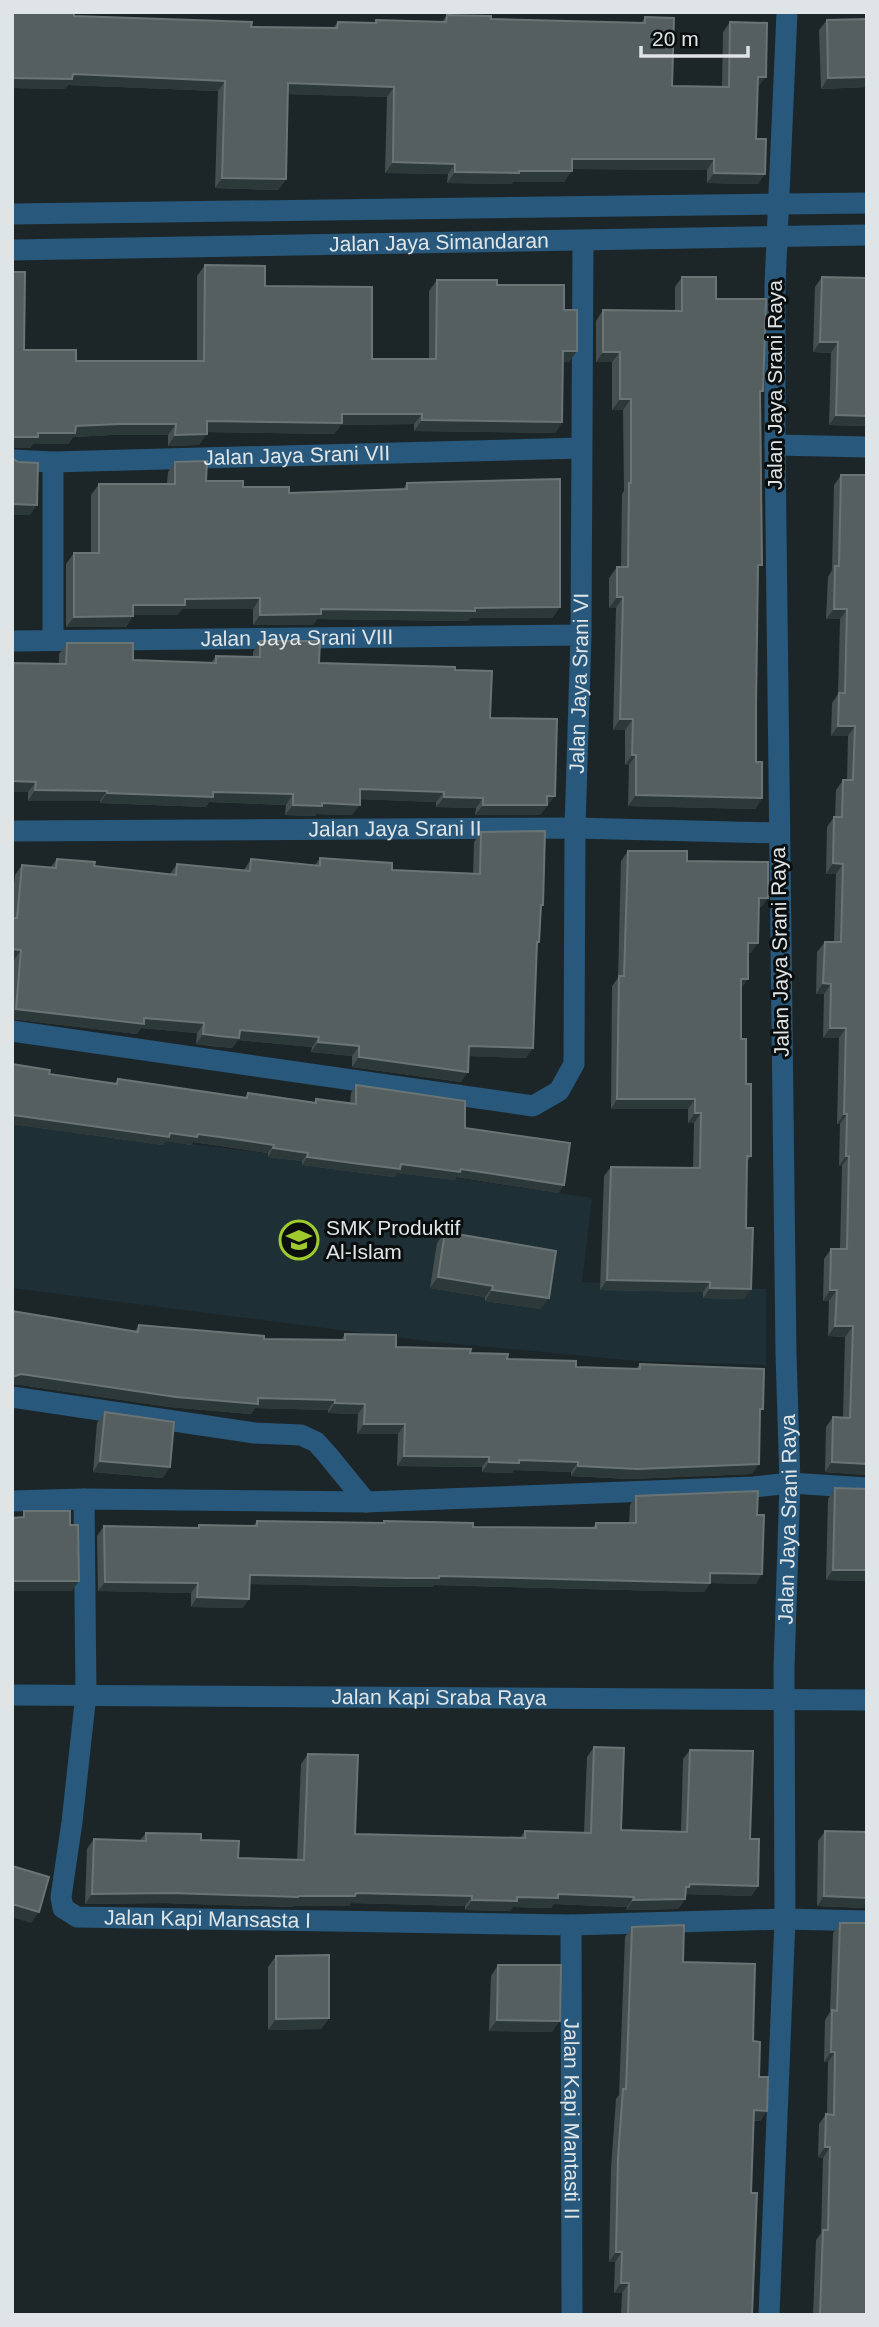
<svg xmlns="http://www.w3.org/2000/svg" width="879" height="2327" font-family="Arial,sans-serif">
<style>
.built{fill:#1f2f36}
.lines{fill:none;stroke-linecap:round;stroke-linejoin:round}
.minor{stroke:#28587b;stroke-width:21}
.tertiary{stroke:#28587b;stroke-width:21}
.wall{fill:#454f4f}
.shaded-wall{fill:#2d3839}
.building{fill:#555f60;stroke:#6b7475;stroke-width:2}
.labels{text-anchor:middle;stroke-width:6;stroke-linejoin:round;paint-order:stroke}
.street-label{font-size:21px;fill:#dfe5e7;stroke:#0a0e0f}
.poi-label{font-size:21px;fill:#dfe5e7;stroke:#0a0e0f;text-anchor:start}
</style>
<rect width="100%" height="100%" fill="#1c2629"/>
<!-- built -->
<path class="built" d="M 12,1122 L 409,1171 L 592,1198 L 582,1282 L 766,1289 L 766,1365 L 638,1361 L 435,1342 L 12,1288 Z"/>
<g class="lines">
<!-- minor -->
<g class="minor">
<path d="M 775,445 L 867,447"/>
<path id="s1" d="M 12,460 L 53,462 L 581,448"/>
<path d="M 53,640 L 53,462"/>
<path id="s2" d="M 12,641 L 581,635"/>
<path id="s3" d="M 12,831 L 575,828 L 778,833"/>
<path id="s4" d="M 12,1031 L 533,1106 L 559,1091 L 574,1064 L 575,828 L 581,635 L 583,241"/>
<path d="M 12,1397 L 255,1433 L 301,1435 L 316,1442 L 326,1453 L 366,1502"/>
<path id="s5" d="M 84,1499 L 86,1694 L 72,1822 L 61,1897 L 63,1908 L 77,1917 L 571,1925 L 785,1919 L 867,1921"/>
<path d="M 12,1501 L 84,1499 L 366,1502 L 754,1487 L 790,1483 L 867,1488"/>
<path id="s6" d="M 571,1925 L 572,2315"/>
<path id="s7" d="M 769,2315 L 785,1919 L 784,1668 L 790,1483 L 786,1354 L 775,445 L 775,285 L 787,12"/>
</g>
<!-- tertiary -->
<g class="tertiary">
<path d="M 12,214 L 867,203"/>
<path id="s8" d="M 12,250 L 867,235"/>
<path id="s9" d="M 12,1695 L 867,1700"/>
</g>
</g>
<!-- wall -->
<g class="wall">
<path d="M 12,12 L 251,27 L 333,28 L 338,22 L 374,23 L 376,20 L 442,22 L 447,15 L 491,19 L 641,23 L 645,17 L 672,86 L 722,87 L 723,32 L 730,22 L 758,87 L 756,139 L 758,184 L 707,183 L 707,170 L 572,169 L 564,182 L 513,182 L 511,184 L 447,183 L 448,174 L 385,173 L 387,97 L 288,94 L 286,179 L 278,190 L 215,188 L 218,91 L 68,85 L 65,89 L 12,88 Z"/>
<path d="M 867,19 L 867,87 L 821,89 L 819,30 L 827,20 Z"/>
<path d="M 205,265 L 265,286 L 372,359 L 429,359 L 429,291 L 437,280 L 497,285 L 564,310 L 577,351 L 569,362 L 563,362 L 562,422 L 555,433 L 414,431 L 414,424 L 341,425 L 334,434 L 207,432 L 199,445 L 168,446 L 168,435 L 111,435 L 73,437 L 68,444 L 33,444 L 30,448 L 12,448 L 12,272 L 24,350 L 76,361 L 197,361 L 197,276 Z"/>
<path d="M 682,277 L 716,299 L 760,395 L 756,705 L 756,762 L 762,798 L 755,809 L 628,806 L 629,765 L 625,765 L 625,730 L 613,730 L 616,608 L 609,608 L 609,578 L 617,567 L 621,567 L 622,494 L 624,491 L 623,410 L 612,410 L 612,362 L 596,362 L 596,321 L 603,310 L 675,311 L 675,287 Z"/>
<path d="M 822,277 L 867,278 L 867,426 L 829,425 L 831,353 L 813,352 L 815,287 Z"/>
<path d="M 175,462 L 206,481 L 289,493 L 403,489 L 407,483 L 560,607 L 552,618 L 470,618 L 468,621 L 317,619 L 313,625 L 253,625 L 253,609 L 182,609 L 177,615 L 133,615 L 126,627 L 66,627 L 66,564 L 74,553 L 91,553 L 91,495 L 99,484 L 167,484 L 168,472 Z"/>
<path d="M 841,475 L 867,475 L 867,1475 L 825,1472 L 826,1427 L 833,1417 L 843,1417 L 845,1337 L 828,1336 L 829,1301 L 823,1301 L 824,1259 L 831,1249 L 840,1249 L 842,1166 L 839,1166 L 840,1124 L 837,1124 L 839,1038 L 823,1038 L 824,994 L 816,994 L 817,952 L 825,942 L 834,942 L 836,874 L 826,874 L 827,827 L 834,817 L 835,817 L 836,790 L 843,780 L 847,780 L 848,736 L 831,736 L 832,703 L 838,694 L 840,619 L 826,619 L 828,577 L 832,570 L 834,485 Z"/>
<path d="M 260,641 L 319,663 L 455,670 L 490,718 L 547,807 L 546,807 L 540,815 L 475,815 L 476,808 L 436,807 L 436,802 L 360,799 L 352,815 L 316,814 L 315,816 L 285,815 L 286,805 L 209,802 L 206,807 L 100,803 L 100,801 L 28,801 L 28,792 L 12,792 L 12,663 L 59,664 L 59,654 L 67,643 L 133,660 L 211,663 L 216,656 L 253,657 L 253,652 Z"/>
<path d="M 481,832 L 543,905 L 540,908 L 526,1058 L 469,1056 L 461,1082 L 352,1067 L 352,1056 L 311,1052 L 312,1047 L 238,1040 L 232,1048 L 211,1046 L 196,1044 L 197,1033 L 141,1028 L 137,1034 L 12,1019 L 12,979 L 14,960 L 12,960 L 12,903 L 15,875 L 22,865 L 50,868 L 57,859 L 94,866 L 170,874 L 177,864 L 244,870 L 251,859 L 315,865 L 320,858 L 392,870 L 473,874 L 474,842 Z"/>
<path d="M 628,851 L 687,861 L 768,898 L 761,907 L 759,907 L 751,953 L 748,953 L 741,989 L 741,1039 L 746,1084 L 751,1156 L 747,1162 L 744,1299 L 703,1298 L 703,1292 L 600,1290 L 604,1176 L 611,1167 L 693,1168 L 694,1123 L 688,1123 L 688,1109 L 611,1109 L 612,986 L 618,978 L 621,861 Z"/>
<path d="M 12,1064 L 49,1074 L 115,1083 L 118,1079 L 245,1098 L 248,1093 L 314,1102 L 316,1099 L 350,1104 L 351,1093 L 356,1085 L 465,1128 L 559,1193 L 456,1177 L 455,1180 L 397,1173 L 394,1177 L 302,1165 L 302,1161 L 268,1157 L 268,1153 L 193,1142 L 191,1145 L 166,1141 L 163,1145 L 12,1124 Z"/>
<path d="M 445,1232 L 541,1309 L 485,1301 L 485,1297 L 430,1288 L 437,1243 Z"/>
<path d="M 12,1311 L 135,1331 L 139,1325 L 264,1339 L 341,1340 L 345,1334 L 396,1347 L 470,1353 L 507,1359 L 576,1367 L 636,1369 L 640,1364 L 760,1414 L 752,1474 L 630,1479 L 571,1476 L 571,1472 L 514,1470 L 512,1473 L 482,1472 L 482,1467 L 397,1466 L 398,1434 L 357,1434 L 358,1414 L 328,1413 L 328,1410 L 255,1408 L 251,1414 L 169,1407 L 14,1384 L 12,1385 Z"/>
<path d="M 105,1412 L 163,1478 L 93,1472 L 97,1423 Z"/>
<path d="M 835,1488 L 867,1489 L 867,1581 L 826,1580 L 828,1499 Z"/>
<path d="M 636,1496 L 756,1584 L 710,1583 L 704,1592 L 434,1585 L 432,1587 L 401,1587 L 250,1584 L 243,1608 L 191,1607 L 191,1593 L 98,1591 L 97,1536 L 104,1526 L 197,1528 L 199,1525 L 253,1526 L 257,1521 L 383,1523 L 384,1521 L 473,1527 L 592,1528 L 596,1523 L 629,1523 L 630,1505 Z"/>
<path d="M 594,1747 L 621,1830 L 681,1832 L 683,1759 L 690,1750 L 750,1839 L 758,1886 L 751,1896 L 685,1894 L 685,1899 L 678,1909 L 626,1910 L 627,1907 L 554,1904 L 551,1908 L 513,1907 L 510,1911 L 465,1910 L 465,1906 L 351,1903 L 349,1906 L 293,1906 L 292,1907 L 164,1903 L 85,1904 L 87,1849 L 94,1839 L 140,1840 L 146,1833 L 201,1840 L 238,1858 L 297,1860 L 301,1764 L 308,1754 L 355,1834 L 520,1838 L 525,1831 L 584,1833 L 587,1757 Z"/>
<path d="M 825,1831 L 867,1908 L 817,1906 L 818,1841 Z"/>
<path d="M 840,1923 L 867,2315 L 813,2315 L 816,2240 L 821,2233 L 823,2158 L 818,2157 L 819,2124 L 826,2114 L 827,2114 L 828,2062 L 824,2062 L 825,2020 L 830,2012 L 833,1933 Z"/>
<path d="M 632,1927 L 683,1962 L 753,2041 L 759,2077 L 767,2111 L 760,2121 L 753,2121 L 751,2193 L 752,2315 L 621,2315 L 622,2293 L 614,2293 L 615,2262 L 609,2262 L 611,2168 L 616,2099 L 619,2095 L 625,1937 Z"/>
<path d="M 276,1956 L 329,2018 L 321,2029 L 268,2030 L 268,1967 Z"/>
<path d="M 498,1965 L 552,2032 L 489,2031 L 491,1976 Z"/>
</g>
<!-- shaded-wall -->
<g class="shaded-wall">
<path d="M 73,74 L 225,81 L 218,91 L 68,85 L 65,89 L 12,88 L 12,78 Z"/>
<path d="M 758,77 L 766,77 L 758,87 L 751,87 Z"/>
<path d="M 867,77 L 867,87 L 821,89 L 828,78 Z"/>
<path d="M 288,83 L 394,87 L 387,97 L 281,94 Z"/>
<path d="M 572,159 L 714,159 L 707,170 L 565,169 Z"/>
<path d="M 393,162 L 455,164 L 448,174 L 385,173 Z"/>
<path d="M 519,171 L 572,171 L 564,182 L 513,182 L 511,184 L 447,183 L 455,172 Z"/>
<path d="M 714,173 L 765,174 L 758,184 L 707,183 Z"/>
<path d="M 222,178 L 286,179 L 278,190 L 215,188 Z"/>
<path d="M 820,342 L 838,342 L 831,353 L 813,352 Z"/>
<path d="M 563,351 L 577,351 L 569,362 L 555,362 Z"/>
<path d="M 603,352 L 620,352 L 612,362 L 596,362 Z"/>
<path d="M 620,399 L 631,399 L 623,410 L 612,410 Z"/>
<path d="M 342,414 L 422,414 L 414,424 L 341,425 L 334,434 L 199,432 L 207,421 Z"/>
<path d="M 836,415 L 867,416 L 867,426 L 829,425 Z"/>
<path d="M 422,420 L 562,422 L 555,433 L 414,431 Z"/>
<path d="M 119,424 L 176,424 L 168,435 L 111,435 L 73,437 L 68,444 L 33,444 L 30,448 L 12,448 L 12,439 L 14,437 L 76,426 Z"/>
<path d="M 207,434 L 199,445 L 168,446 L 175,435 Z"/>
<path d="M 12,504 L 37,505 L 30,515 L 12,515 Z"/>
<path d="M 617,597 L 623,597 L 616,608 L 609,608 Z"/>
<path d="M 260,598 L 253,609 L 182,609 L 177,615 L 126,615 L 133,605 L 185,599 Z"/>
<path d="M 560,607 L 552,618 L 470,618 L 468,621 L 317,619 L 313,625 L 253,625 L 260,615 L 321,609 Z"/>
<path d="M 834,609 L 847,609 L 840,619 L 826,619 Z"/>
<path d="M 133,616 L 126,627 L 66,627 L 74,617 Z"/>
<path d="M 620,719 L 633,719 L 625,730 L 613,730 Z"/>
<path d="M 838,726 L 855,726 L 848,736 L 831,736 Z"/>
<path d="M 632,755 L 636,755 L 629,765 L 625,765 Z"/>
<path d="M 12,781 L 36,782 L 28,792 L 12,792 Z"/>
<path d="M 360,789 L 444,792 L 436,802 L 353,799 Z"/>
<path d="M 35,790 L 107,791 L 100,801 L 28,801 Z"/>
<path d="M 213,792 L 293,794 L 286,805 L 209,802 L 206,807 L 100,803 L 107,793 Z"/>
<path d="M 636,795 L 762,798 L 755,809 L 628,806 Z"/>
<path d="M 547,796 L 555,796 L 540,815 L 475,815 L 483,805 Z"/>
<path d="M 444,797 L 483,798 L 476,808 L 436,807 Z"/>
<path d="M 322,803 L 360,805 L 352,815 L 316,814 L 315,816 L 285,815 L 293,805 Z"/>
<path d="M 833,863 L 843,864 L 836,874 L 826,874 Z"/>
<path d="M 759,898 L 768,898 L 761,907 L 752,907 Z"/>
<path d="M 748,943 L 758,943 L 751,953 L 742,953 Z"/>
<path d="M 12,949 L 21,950 L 14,960 L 12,960 Z"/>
<path d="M 741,979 L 748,979 L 741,989 Z"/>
<path d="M 823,983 L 831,984 L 824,994 L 816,994 Z"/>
<path d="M 16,1009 L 144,1018 L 204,1023 L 197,1033 L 141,1028 L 137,1034 L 12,1019 L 12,1013 Z"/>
<path d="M 830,1028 L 846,1028 L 839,1038 L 823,1038 Z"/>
<path d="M 240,1030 L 319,1037 L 312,1047 L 238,1040 L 232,1048 L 196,1044 L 203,1034 Z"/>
<path d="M 318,1042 L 359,1046 L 352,1056 L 311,1052 Z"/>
<path d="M 469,1046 L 533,1048 L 526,1058 L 462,1056 Z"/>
<path d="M 359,1057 L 468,1072 L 461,1082 L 352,1067 Z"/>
<path d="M 617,1099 L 695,1099 L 688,1109 L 611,1109 Z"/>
<path d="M 695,1113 L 701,1113 L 694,1123 L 688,1123 Z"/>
<path d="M 844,1114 L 847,1114 L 840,1124 L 837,1124 Z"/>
<path d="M 12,1115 L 170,1133 L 198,1134 L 274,1145 L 268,1153 L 193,1142 L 191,1145 L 166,1141 L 163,1145 L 12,1124 Z"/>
<path d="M 273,1148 L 308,1153 L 302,1161 L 268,1157 Z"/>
<path d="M 846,1156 L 849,1156 L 842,1166 L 839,1166 Z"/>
<path d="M 307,1157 L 461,1169 L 564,1185 L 559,1193 L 456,1177 L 455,1180 L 397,1173 L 394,1177 L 302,1165 Z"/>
<path d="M 438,1277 L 493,1286 L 485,1297 L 430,1288 Z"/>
<path d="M 607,1280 L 710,1282 L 703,1292 L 600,1290 Z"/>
<path d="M 710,1288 L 751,1289 L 744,1299 L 703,1298 Z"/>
<path d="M 492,1290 L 549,1298 L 541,1309 L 485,1301 Z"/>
<path d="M 830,1290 L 837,1290 L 829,1301 L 823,1301 Z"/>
<path d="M 835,1326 L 853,1326 L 845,1337 L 828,1336 Z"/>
<path d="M 21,1374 L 258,1398 L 335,1400 L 328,1410 L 255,1408 L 251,1414 L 169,1407 L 14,1384 L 12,1385 L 12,1377 Z"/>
<path d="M 335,1403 L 365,1404 L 358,1414 L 328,1413 Z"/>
<path d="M 364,1424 L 405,1424 L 398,1434 L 357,1434 Z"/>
<path d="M 404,1456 L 489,1457 L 482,1467 L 397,1466 Z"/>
<path d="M 519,1460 L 578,1462 L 571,1472 L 514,1470 L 512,1473 L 482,1472 L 489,1462 Z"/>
<path d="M 100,1461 L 170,1467 L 163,1478 L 93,1472 Z"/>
<path d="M 832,1462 L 867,1464 L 867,1475 L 825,1472 Z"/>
<path d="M 759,1464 L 752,1474 L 630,1479 L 571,1476 L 578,1466 Z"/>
<path d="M 833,1570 L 867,1570 L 867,1581 L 826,1580 Z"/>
<path d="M 710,1573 L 762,1574 L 756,1584 L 710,1583 L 704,1592 L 434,1585 L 432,1587 L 401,1587 L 243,1584 L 250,1575 L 439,1576 Z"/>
<path d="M 12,1581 L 79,1581 L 72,1591 L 12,1591 Z"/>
<path d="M 105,1582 L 198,1583 L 191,1593 L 98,1591 Z"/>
<path d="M 197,1597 L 249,1599 L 243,1608 L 191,1607 Z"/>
<path d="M 690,1884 L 758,1886 L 751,1896 L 685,1894 L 686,1887 Z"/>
<path d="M 171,1893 L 356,1893 L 472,1896 L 465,1906 L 351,1903 L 349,1906 L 293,1906 L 292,1907 L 164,1903 L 85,1904 L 92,1894 Z"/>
<path d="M 558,1894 L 634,1897 L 627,1907 L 554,1904 L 551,1908 L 513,1907 L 510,1911 L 465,1910 L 472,1900 Z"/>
<path d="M 824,1896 L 867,1898 L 867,1908 L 817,1906 Z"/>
<path d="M 685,1899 L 678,1909 L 626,1910 L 633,1900 Z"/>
<path d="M 12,1904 L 39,1912 L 31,1923 L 12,1917 Z"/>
<path d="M 329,2018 L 321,2029 L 268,2030 L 276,2019 Z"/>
<path d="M 497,2020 L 560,2021 L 552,2032 L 489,2031 Z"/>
<path d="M 831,2052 L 835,2052 L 828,2062 L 824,2062 Z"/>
<path d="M 754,2110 L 767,2111 L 760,2121 L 747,2120 Z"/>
<path d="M 825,2147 L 830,2147 L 823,2158 L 818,2157 Z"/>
<path d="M 616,2252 L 622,2252 L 615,2262 L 609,2262 Z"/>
<path d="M 621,2283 L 629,2283 L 622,2293 L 614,2293 Z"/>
</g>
<!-- building -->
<g class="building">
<path d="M 12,12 L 74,12 L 74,16 L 252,22 L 251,27 L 337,28 L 338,22 L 376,23 L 376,20 L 446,22 L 447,15 L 491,16 L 491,19 L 645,23 L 645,17 L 674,18 L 672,86 L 729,87 L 730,22 L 767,23 L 766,77 L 758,77 L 756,139 L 766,139 L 765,174 L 714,173 L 714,159 L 572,159 L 572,171 L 519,171 L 519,173 L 455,172 L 455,164 L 393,162 L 394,87 L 288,83 L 286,179 L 222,178 L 225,81 L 73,74 L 72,79 L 12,78 Z"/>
<path d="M 867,19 L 867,77 L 828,78 L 827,20 Z"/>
<path d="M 205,265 L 265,266 L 265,286 L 372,287 L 372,359 L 436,359 L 437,280 L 497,280 L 497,285 L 564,285 L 564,310 L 577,310 L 577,351 L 563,351 L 562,422 L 422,420 L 422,414 L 342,414 L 342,423 L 207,421 L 207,434 L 175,435 L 176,424 L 119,424 L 76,426 L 75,433 L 38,433 L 38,437 L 14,437 L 12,439 L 12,272 L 25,272 L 24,350 L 76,350 L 76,361 L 204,361 Z"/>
<path d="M 682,277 L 716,277 L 716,299 L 766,299 L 763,391 L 760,391 L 762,565 L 758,565 L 756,705 L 756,762 L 762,762 L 762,798 L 636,795 L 636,755 L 632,755 L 633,719 L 620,719 L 623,597 L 617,597 L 617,567 L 628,567 L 629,483 L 631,483 L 631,399 L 620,399 L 620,352 L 603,352 L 603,310 L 682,311 Z"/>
<path d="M 822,277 L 867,278 L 867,416 L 836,415 L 838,342 L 820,342 Z"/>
<path d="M 12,458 L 18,462 L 38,463 L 37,505 L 12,504 Z"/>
<path d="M 207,461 L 206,481 L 243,481 L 243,487 L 289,487 L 289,493 L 407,489 L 407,483 L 560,479 L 560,607 L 475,608 L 475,611 L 321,609 L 321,614 L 260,615 L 260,598 L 185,599 L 185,605 L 133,605 L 133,616 L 74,617 L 74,553 L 99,553 L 99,484 L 175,484 L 175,462 Z"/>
<path d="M 841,475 L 867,475 L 867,1464 L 832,1462 L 833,1417 L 850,1418 L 853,1326 L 835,1326 L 837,1290 L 830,1290 L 831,1249 L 847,1249 L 849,1156 L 846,1156 L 847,1114 L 844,1114 L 846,1028 L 830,1028 L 831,984 L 823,983 L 825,942 L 841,942 L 843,864 L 833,863 L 834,817 L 842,817 L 843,780 L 853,780 L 855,726 L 838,726 L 839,693 L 845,693 L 847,609 L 834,609 L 835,566 L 839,566 Z"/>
<path d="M 260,641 L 320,641 L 319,663 L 455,667 L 455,670 L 492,671 L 490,718 L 557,719 L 555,796 L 547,796 L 547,805 L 483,805 L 483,798 L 444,797 L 444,792 L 360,789 L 360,805 L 322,803 L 322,806 L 293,805 L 293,794 L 213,792 L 213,797 L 107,793 L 107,791 L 35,790 L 36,782 L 12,781 L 12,663 L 66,664 L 67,643 L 133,643 L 133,660 L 216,663 L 216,656 L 260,657 Z"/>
<path d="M 545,831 L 543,905 L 541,905 L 539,942 L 537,942 L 533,1048 L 469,1046 L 468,1072 L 359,1057 L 359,1046 L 318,1042 L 319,1037 L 240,1030 L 239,1038 L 218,1036 L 203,1034 L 204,1023 L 144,1018 L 144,1024 L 16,1009 L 21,950 L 12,949 L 12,918 L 17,918 L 22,865 L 56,868 L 57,859 L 95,862 L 94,866 L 176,875 L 177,864 L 250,871 L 251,859 L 320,866 L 320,858 L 392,863 L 392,870 L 480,874 L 481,832 Z"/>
<path d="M 628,851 L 687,851 L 687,861 L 768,862 L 768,898 L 759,898 L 758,943 L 748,943 L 748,979 L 741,979 L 741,1039 L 746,1039 L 746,1084 L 751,1084 L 751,1156 L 747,1156 L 746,1228 L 753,1228 L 751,1289 L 710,1288 L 710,1282 L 607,1280 L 611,1167 L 700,1168 L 701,1113 L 695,1113 L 695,1099 L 617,1099 L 619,976 L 624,976 Z"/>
<path d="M 12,1064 L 50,1070 L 49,1074 L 117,1084 L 118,1079 L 247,1098 L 248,1093 L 316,1103 L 316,1099 L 356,1104 L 356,1085 L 465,1101 L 465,1128 L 570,1143 L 564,1185 L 461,1169 L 460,1172 L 401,1164 L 400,1169 L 360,1164 L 307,1157 L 308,1153 L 273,1148 L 274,1145 L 241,1140 L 198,1134 L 197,1137 L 170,1133 L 169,1137 L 12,1115 Z"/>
<path d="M 445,1232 L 556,1251 L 549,1298 L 492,1290 L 493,1286 L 438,1277 Z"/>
<path d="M 12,1311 L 138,1332 L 139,1325 L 264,1336 L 264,1339 L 345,1340 L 345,1334 L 396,1335 L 396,1347 L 471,1349 L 470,1353 L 508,1354 L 507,1359 L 576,1361 L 576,1367 L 640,1369 L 640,1364 L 764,1369 L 763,1409 L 760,1409 L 759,1464 L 637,1469 L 578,1466 L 578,1462 L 519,1460 L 519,1463 L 489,1462 L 489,1457 L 404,1456 L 405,1424 L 364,1424 L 365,1404 L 335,1403 L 335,1400 L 258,1398 L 258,1404 L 176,1397 L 21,1374 L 12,1377 Z"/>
<path d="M 105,1412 L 174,1422 L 170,1467 L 100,1461 Z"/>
<path d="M 835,1488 L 867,1489 L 867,1570 L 833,1570 Z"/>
<path d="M 758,1491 L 757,1515 L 764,1515 L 762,1574 L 710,1573 L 710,1583 L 439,1576 L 439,1578 L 408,1578 L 250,1575 L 249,1599 L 197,1597 L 198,1583 L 105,1582 L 104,1526 L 199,1528 L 199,1525 L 257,1526 L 257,1521 L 384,1523 L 384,1521 L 473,1523 L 473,1527 L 596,1528 L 596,1523 L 636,1523 L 636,1496 Z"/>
<path d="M 24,1511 L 70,1511 L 70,1525 L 78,1525 L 79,1581 L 12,1581 L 12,1518 L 24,1517 Z"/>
<path d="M 594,1747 L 624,1748 L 621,1830 L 687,1832 L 690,1750 L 753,1751 L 750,1839 L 759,1839 L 758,1886 L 690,1884 L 689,1887 L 686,1887 L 685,1899 L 633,1900 L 634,1897 L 558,1894 L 558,1898 L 517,1897 L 517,1901 L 472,1900 L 472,1896 L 356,1893 L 355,1896 L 299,1896 L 298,1897 L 171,1893 L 92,1894 L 94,1839 L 146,1841 L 146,1833 L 201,1834 L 201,1840 L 239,1841 L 238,1858 L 304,1860 L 308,1754 L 358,1755 L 355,1834 L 525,1838 L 525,1831 L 591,1833 Z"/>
<path d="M 825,1831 L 867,1832 L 867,1898 L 824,1896 Z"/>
<path d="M 12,1866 L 49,1877 L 39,1912 L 12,1904 Z"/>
<path d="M 840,1923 L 867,1923 L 867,2315 L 820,2315 L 823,2230 L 828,2230 L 830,2147 L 825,2147 L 826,2114 L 834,2115 L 835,2052 L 831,2052 L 832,2010 L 837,2011 Z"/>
<path d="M 684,1925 L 683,1962 L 755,1964 L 753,2041 L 760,2042 L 759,2077 L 768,2077 L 767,2111 L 754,2110 L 751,2193 L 757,2193 L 752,2315 L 628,2315 L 629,2283 L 621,2283 L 622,2252 L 616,2252 L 618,2158 L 623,2089 L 626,2089 L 632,1927 Z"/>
<path d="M 329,1955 L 329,2018 L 276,2019 L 276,1956 Z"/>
<path d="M 498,1965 L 561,1965 L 560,2021 L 497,2020 Z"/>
</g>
<!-- icons -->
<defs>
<symbol id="school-ring" viewBox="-11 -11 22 22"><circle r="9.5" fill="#0a0e0f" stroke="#9fca2d" stroke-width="1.5"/><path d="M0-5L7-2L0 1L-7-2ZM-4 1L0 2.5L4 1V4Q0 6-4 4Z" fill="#9fca2d"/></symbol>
</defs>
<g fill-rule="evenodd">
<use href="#school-ring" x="277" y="1218" width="44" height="44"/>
</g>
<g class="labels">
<!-- street labels -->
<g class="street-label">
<text dy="7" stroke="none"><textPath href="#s8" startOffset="427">Jalan Jaya Simandaran</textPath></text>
<text transform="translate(775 385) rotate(-90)" y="7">Jalan Jaya Srani Raya</text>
<text dy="7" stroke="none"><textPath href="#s1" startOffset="285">Jalan Jaya Srani VII</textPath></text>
<text dy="7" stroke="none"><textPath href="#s2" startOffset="285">Jalan Jaya Srani VIII</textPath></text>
<text dy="7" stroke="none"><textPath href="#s4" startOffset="968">Jalan Jaya Srani VI</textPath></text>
<text dy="7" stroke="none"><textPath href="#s3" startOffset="383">Jalan Jaya Srani II</textPath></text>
<text transform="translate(780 952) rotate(-91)" y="7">Jalan Jaya Srani Raya</text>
<text dy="7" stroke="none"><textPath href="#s7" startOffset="796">Jalan Jaya Srani Raya</textPath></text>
<text dy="7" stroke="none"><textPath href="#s9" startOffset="427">Jalan Kapi Sraba Raya</textPath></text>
<text dy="7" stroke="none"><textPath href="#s5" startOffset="558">Jalan Kapi Mansasta I</textPath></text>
<text dy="7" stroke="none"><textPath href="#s6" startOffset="194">Jalan Kapi Mantasti II</textPath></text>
</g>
<!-- poi labels -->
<g class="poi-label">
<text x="326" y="1235">SMK Produktif<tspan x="326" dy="24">Al-Islam</tspan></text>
</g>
</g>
<!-- border -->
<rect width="879" height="2327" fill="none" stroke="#dfe5e7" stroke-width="28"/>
<!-- scale -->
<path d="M641 46v10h107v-10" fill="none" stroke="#dfe5e7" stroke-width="3.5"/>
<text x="652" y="46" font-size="21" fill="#dfe5e7" stroke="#0a0e0f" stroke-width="5" paint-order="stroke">20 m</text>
</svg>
